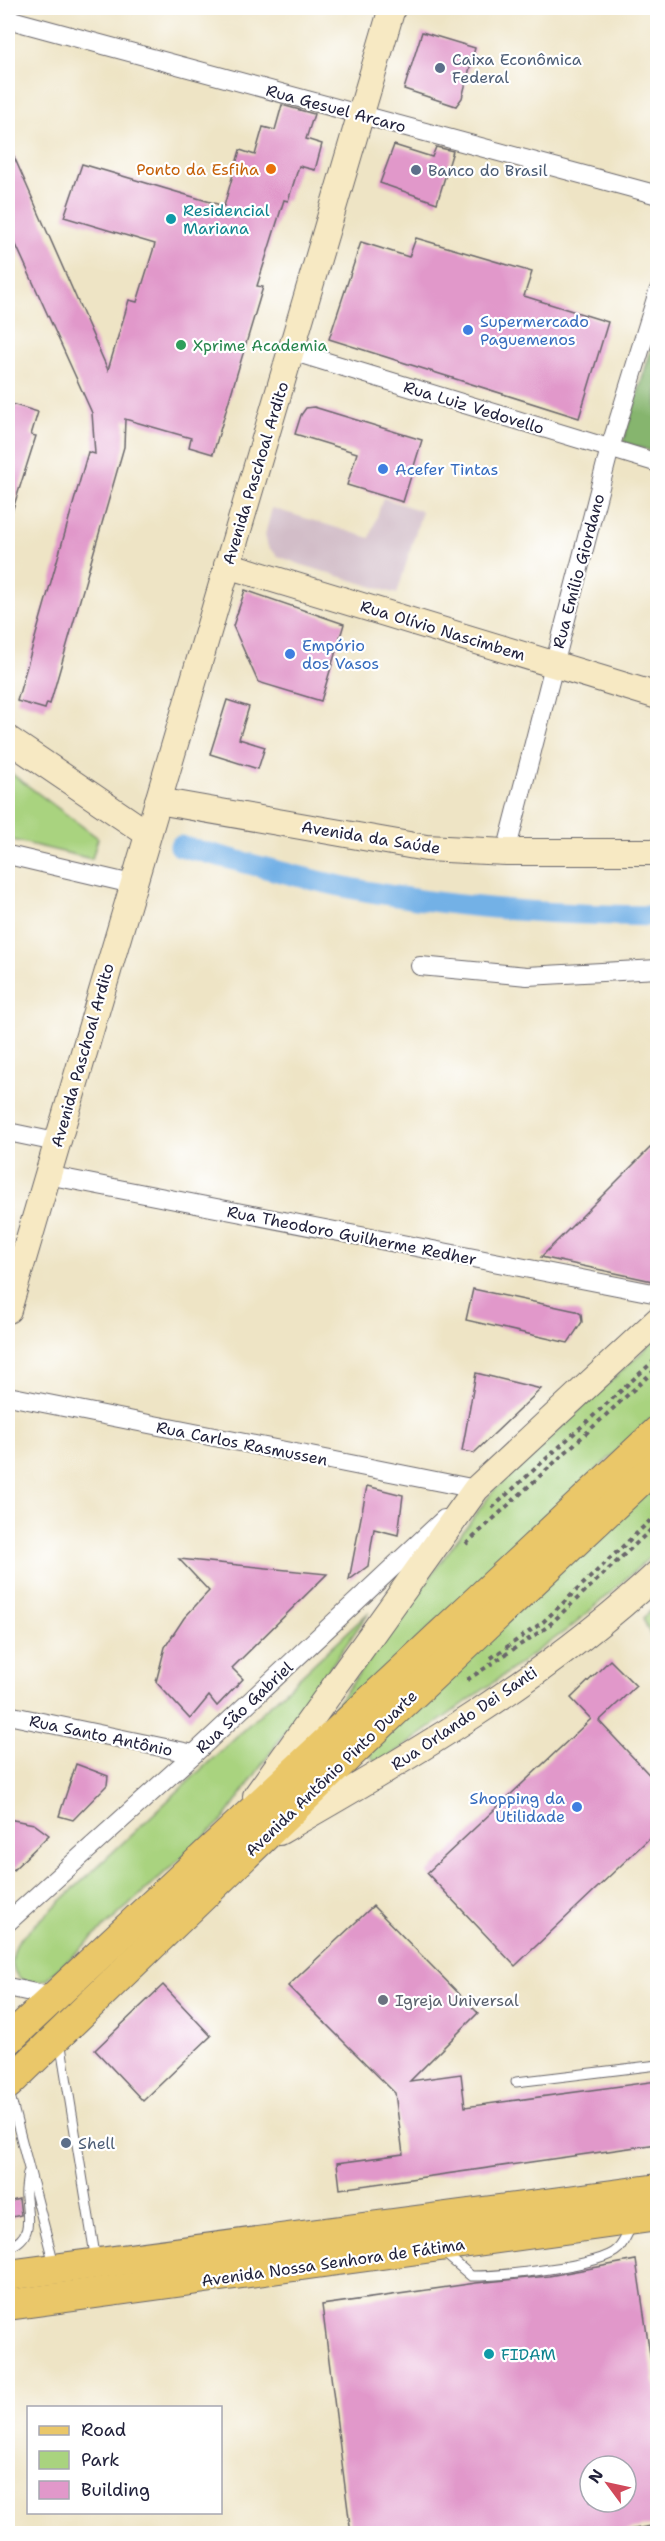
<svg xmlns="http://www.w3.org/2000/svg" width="665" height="2541" font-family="'Shantell Sans',sans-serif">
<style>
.industrial{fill:#d2bdc8}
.green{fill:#a9d37f;stroke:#667a5d;stroke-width:1.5}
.forest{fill:#86b56e;stroke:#546c54;stroke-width:1.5}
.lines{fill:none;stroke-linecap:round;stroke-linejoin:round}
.canal{stroke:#73b1e6;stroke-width:21}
.building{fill:#e198ca;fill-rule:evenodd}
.service-casing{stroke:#69666b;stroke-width:11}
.minor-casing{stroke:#69666b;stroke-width:20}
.secondary-casing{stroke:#69666b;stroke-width:28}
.primary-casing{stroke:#69666b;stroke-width:32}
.path{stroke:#69666b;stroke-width:4;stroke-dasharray:4.5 4.5;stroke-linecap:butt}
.service{stroke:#fff;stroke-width:9}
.minor{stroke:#fff;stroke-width:18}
.secondary{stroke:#f7e9c3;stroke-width:26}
.primary{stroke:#eac769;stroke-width:30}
.service-dot{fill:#5c6f8a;stroke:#fff;stroke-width:2}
.food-dot{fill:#e8710a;stroke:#fff;stroke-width:2}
.culture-dot{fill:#0f9aa8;stroke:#fff;stroke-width:2}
.shop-dot{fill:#3f7fe0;stroke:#fff;stroke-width:2}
.leisure-dot{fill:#2e9e5b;stroke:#fff;stroke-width:2}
.worship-dot{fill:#6b7280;stroke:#fff;stroke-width:2}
.labels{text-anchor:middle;stroke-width:4.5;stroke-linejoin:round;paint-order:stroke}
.service-label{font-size:16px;fill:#4e5e75;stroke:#fff;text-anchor:start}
.street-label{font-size:16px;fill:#22223b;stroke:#fff}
.food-label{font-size:16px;fill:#c56008;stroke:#fff;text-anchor:end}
.culture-label{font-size:16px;fill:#0d838f;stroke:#fff;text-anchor:start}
.shop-label{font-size:16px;fill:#366cbe;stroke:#fff;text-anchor:start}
.leisure-label{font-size:16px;fill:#27864d;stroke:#fff;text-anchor:start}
.worship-label{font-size:16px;fill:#5b616d;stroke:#fff;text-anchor:start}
</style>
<rect width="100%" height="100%" fill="#fff"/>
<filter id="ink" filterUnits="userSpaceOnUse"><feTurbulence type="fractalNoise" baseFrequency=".0167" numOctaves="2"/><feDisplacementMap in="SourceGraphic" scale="12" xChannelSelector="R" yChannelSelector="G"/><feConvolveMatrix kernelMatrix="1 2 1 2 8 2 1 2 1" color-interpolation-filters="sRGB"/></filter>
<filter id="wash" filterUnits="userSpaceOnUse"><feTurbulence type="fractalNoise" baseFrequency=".008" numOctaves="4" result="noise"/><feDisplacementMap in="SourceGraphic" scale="24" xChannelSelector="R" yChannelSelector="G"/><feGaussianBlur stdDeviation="1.35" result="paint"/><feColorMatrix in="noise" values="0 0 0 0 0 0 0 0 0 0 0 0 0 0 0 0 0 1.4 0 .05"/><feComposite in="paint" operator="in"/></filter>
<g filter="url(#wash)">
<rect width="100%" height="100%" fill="#eee4c5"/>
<!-- industrial -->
<path class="industrial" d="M 383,498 L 422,511 L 397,594 L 299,564 L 278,556 L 268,547 L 265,535 L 272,508 L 370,538 Z"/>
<!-- green -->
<g class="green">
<path d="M 8,771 L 98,838 L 92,859 L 8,839 Z"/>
<path d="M 657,1338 L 657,1413 L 340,1713 L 335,1706 L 493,1491 Z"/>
<path d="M 657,1477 L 657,1551 L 575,1624 L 378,1765 L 367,1752 Z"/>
<path d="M 657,1605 L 657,1651 L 643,1618 Z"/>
<path d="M 369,1612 L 224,1819 L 47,1979 C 16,1988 5,1969 18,1941 Z"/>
</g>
<!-- forest -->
<path class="forest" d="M 657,330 L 657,453 L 623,442 Z"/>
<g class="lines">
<!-- canal -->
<path class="canal" d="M 180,846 C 249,863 319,884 389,895 C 478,910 567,915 658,916"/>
</g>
<g id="blocks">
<!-- building -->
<g class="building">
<path d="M 422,32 L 475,48 L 462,98 L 456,106 L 404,89 Z"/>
<path d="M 282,105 L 314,114 L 306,139 L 322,144 L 315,170 L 299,166 L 288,201 L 284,200 L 257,286 L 263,287 L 213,454 L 189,447 L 191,438 L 125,419 L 124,447 L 50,704 L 47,703 L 45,709 L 17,701 L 88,452 L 95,454 L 92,413 L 8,227 L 8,143 L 108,370 L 129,300 L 137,302 L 155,244 L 64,217 L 82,164 L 224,206 L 240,150 L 255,155 L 263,127 L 275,130 Z"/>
<path d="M 394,145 L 432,157 L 436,147 L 453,151 L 437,203 L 380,183 Z"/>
<path d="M 416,238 L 532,272 L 524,296 L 608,322 L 579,418 L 329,339 L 361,242 L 409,257 Z"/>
<path d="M 8,403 L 38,412 L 31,435 L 36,436 L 11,515 L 8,515 Z"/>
<path d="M 314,407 L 422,440 L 403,502 L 347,485 L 357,453 L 295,434 L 301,415 L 306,408 Z"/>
<path d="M 245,590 L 344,624 L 321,701 L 258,682 L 233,626 Z"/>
<path d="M 227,700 L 249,707 L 239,739 L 265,747 L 258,769 L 210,754 Z"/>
<path d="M 657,1141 L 657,1282 L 541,1257 Z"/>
<path d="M 473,1289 L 576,1311 L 581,1314 L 582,1322 L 568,1343 L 466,1320 Z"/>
<path d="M 476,1373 L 541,1389 L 474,1453 L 462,1451 Z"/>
<path d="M 367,1486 L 403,1495 L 398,1535 L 374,1529 L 368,1566 L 349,1580 Z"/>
<path d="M 179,1559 L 327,1574 L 232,1668 L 243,1679 L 217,1706 L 209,1696 L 190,1719 L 156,1682 L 165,1647 L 184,1618 L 209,1591 Z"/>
<path d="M 610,1660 L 636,1686 L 599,1721 L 657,1783 L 657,1831 L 515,1966 L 427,1873 L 591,1719 L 571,1698 Z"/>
<path d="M 76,1764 L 108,1776 L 107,1785 L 73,1820 L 59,1816 Z"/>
<path d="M 8,1819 L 34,1824 L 49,1835 L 8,1875 Z"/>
<path d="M 373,1906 L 478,2013 L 410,2081 L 461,2074 L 465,2107 L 657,2081 L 657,2144 L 340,2189 L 337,2163 L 403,2154 L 395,2093 L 288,1986 Z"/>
<path d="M 163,1985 L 211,2036 L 143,2101 L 95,2050 Z"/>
<path d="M 19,2199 L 21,2215 L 8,2218 L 8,2202 Z"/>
<path d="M 636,2260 L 657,2402 L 657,2525 L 606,2534 L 351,2534 L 322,2305 L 476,2283 L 549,2276 ZM 590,2466 L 626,2466 L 626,2502 L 590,2502 Z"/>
</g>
</g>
</g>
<g filter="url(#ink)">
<use href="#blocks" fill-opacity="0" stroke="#69666b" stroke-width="1.5"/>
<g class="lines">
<defs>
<g id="service">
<path d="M 60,2040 L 96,2261"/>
<path d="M 516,2082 L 658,2065"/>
<path d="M 8,2088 L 54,2264"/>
<path d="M 8,2247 C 33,2239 28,2219 26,2198 C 25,2190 27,2181 28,2173"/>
<path d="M 442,2251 L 471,2276 C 497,2276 601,2267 618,2249 C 624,2243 628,2232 632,2225"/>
</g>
<g id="minor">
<path d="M 15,21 L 658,195"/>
<path d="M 291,351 L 658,463"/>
<path d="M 506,852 L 610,448 L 658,292"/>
<path d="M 8,855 L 132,884"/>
<path d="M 420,966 L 527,976 L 658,969"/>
<path d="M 8,1132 L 56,1142"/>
<path d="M 47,1175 L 658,1294"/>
<path d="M 8,1396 L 476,1489"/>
<path d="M 8,1715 L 194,1754"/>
<path d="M 8,1922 L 194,1754 L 444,1519"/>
<path d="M 8,1987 L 53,1997"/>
</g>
<g id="secondary">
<path d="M 227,565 L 658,696"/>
<path d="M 8,739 L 148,834"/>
<path d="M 158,801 L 426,848 L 506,852 L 658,852"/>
<path d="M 8,1310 L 392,8"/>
<path d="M 256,1796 L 476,1489 L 658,1320"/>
<path d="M 279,1832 C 411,1756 546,1678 658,1573"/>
</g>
<g id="primary">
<path d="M 8,2040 L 658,1431"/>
<path d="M 8,2084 L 372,1733 L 658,1464"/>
<path d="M 8,2275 L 658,2189"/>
<path d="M 8,2305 L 658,2216"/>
</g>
</defs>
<!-- service casing -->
<use href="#service" class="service-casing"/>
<!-- minor casing -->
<use href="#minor" class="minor-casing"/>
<!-- secondary casing -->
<use href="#secondary" class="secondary-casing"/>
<!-- primary casing -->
<use href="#primary" class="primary-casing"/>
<!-- path -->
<g class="path">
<path d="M 492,1508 L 658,1357"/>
<path d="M 466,1544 L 658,1367"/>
<path d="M 491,1658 L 543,1622 L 658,1513"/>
<path d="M 467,1680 L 547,1627 L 658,1523"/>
</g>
<!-- service -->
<use href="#service" class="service"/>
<!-- minor -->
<use href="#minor" class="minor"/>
<!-- secondary -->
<use href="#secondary" class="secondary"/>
<!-- primary -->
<use href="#primary" class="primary"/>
</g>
</g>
<!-- markers -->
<g class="service-dot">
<circle cx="440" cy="68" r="6"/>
<circle cx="416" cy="170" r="6"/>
<circle cx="66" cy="2143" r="6"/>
</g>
<circle class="food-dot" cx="271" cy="169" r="6"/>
<g class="culture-dot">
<circle cx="171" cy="219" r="6"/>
<circle cx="489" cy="2354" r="6"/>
</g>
<g class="shop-dot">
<circle cx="468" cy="330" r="6"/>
<circle cx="383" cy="469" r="6"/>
<circle cx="290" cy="654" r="6"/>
<circle cx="577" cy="1807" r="6"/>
</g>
<circle class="leisure-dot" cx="181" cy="345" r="6"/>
<circle class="worship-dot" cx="383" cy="2000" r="6"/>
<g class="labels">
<!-- service labels -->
<g class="service-label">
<text x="452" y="65">Caixa Econômica<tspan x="452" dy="18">Federal</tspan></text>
<text x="428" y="176">Banco do Brasil</text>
<text x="78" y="2149">Shell</text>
</g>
<!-- street labels -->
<g class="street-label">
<text transform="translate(336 108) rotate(15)" y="6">Rua Gesuel Arcaro</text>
<text transform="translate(474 407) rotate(17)" y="6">Rua Luiz Vedovello</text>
<text transform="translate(255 473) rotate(-73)" y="6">Avenida Paschoal Ardito</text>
<text transform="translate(578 571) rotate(-75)" y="6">Rua Emílio Giordano</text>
<text transform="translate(443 630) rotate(17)" y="6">Rua Olívio Nascimbem</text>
<text transform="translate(371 837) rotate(9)" y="6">Avenida da Saúde</text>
<text transform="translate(82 1055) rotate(-74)" y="6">Avenida Paschoal Ardito</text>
<text transform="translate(352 1235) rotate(11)" y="6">Rua Theodoro Guilherme Redher</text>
<text transform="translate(242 1443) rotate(11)" y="6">Rua Carlos Rasmussen</text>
<text transform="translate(244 1707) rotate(-43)" y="6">Rua São Gabriel</text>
<text transform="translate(464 1718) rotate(-34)" y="6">Rua Orlando Dei Santi</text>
<text transform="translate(101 1735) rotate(12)" y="6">Rua Santo Antônio</text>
<text transform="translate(331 1773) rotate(-44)" y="6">Avenida Antônio Pinto Duarte</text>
<text transform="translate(333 2262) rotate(-8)" y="6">Avenida Nossa Senhora de Fátima</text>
</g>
<!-- food labels -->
<g class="food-label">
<text x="259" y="175">Ponto da Esfiha</text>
</g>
<!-- culture labels -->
<g class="culture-label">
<text x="183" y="216">Residencial<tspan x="183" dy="18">Mariana</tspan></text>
<text x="501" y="2360">FIDAM</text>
</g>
<!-- shop labels -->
<g class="shop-label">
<text x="480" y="327">Supermercado<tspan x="480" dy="18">Paguemenos</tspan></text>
<text x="395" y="475">Acefer Tintas</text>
<text x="302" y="651">Empório<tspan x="302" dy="18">dos Vasos</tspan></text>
<text x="565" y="1804" text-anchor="end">Shopping da<tspan x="565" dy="18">Utilidade</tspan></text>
</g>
<!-- leisure labels -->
<g class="leisure-label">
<text x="193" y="351">Xprime Academia</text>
</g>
<!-- worship labels -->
<g class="worship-label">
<text x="395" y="2006">Igreja Universal</text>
</g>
</g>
<!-- margin -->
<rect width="665" height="2541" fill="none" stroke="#fff" stroke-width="30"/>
<!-- legend -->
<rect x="27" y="2406" width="195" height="108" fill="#ffffff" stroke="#a7a7b1" stroke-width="1.5"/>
<rect x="39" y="2426" width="30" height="9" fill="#eac769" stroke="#a7a7b1" stroke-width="1.5"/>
<text x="81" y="2436" font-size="18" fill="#22223b">Road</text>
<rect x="39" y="2451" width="30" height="18" fill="#a9d37f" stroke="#a7a7b1" stroke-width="1.5"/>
<text x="81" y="2466" font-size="18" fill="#22223b">Park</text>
<rect x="39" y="2481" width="30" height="18" fill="#e198ca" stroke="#a7a7b1" stroke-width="1.5"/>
<text x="81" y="2496" font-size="18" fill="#22223b">Building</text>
<!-- north arrow -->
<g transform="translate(608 2484) rotate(303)"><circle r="28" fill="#ffffff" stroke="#a7a7b1" stroke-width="1.5"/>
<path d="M0-4.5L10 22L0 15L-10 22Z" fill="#d1495b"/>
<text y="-9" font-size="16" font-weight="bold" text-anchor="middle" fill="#22223b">N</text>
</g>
</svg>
